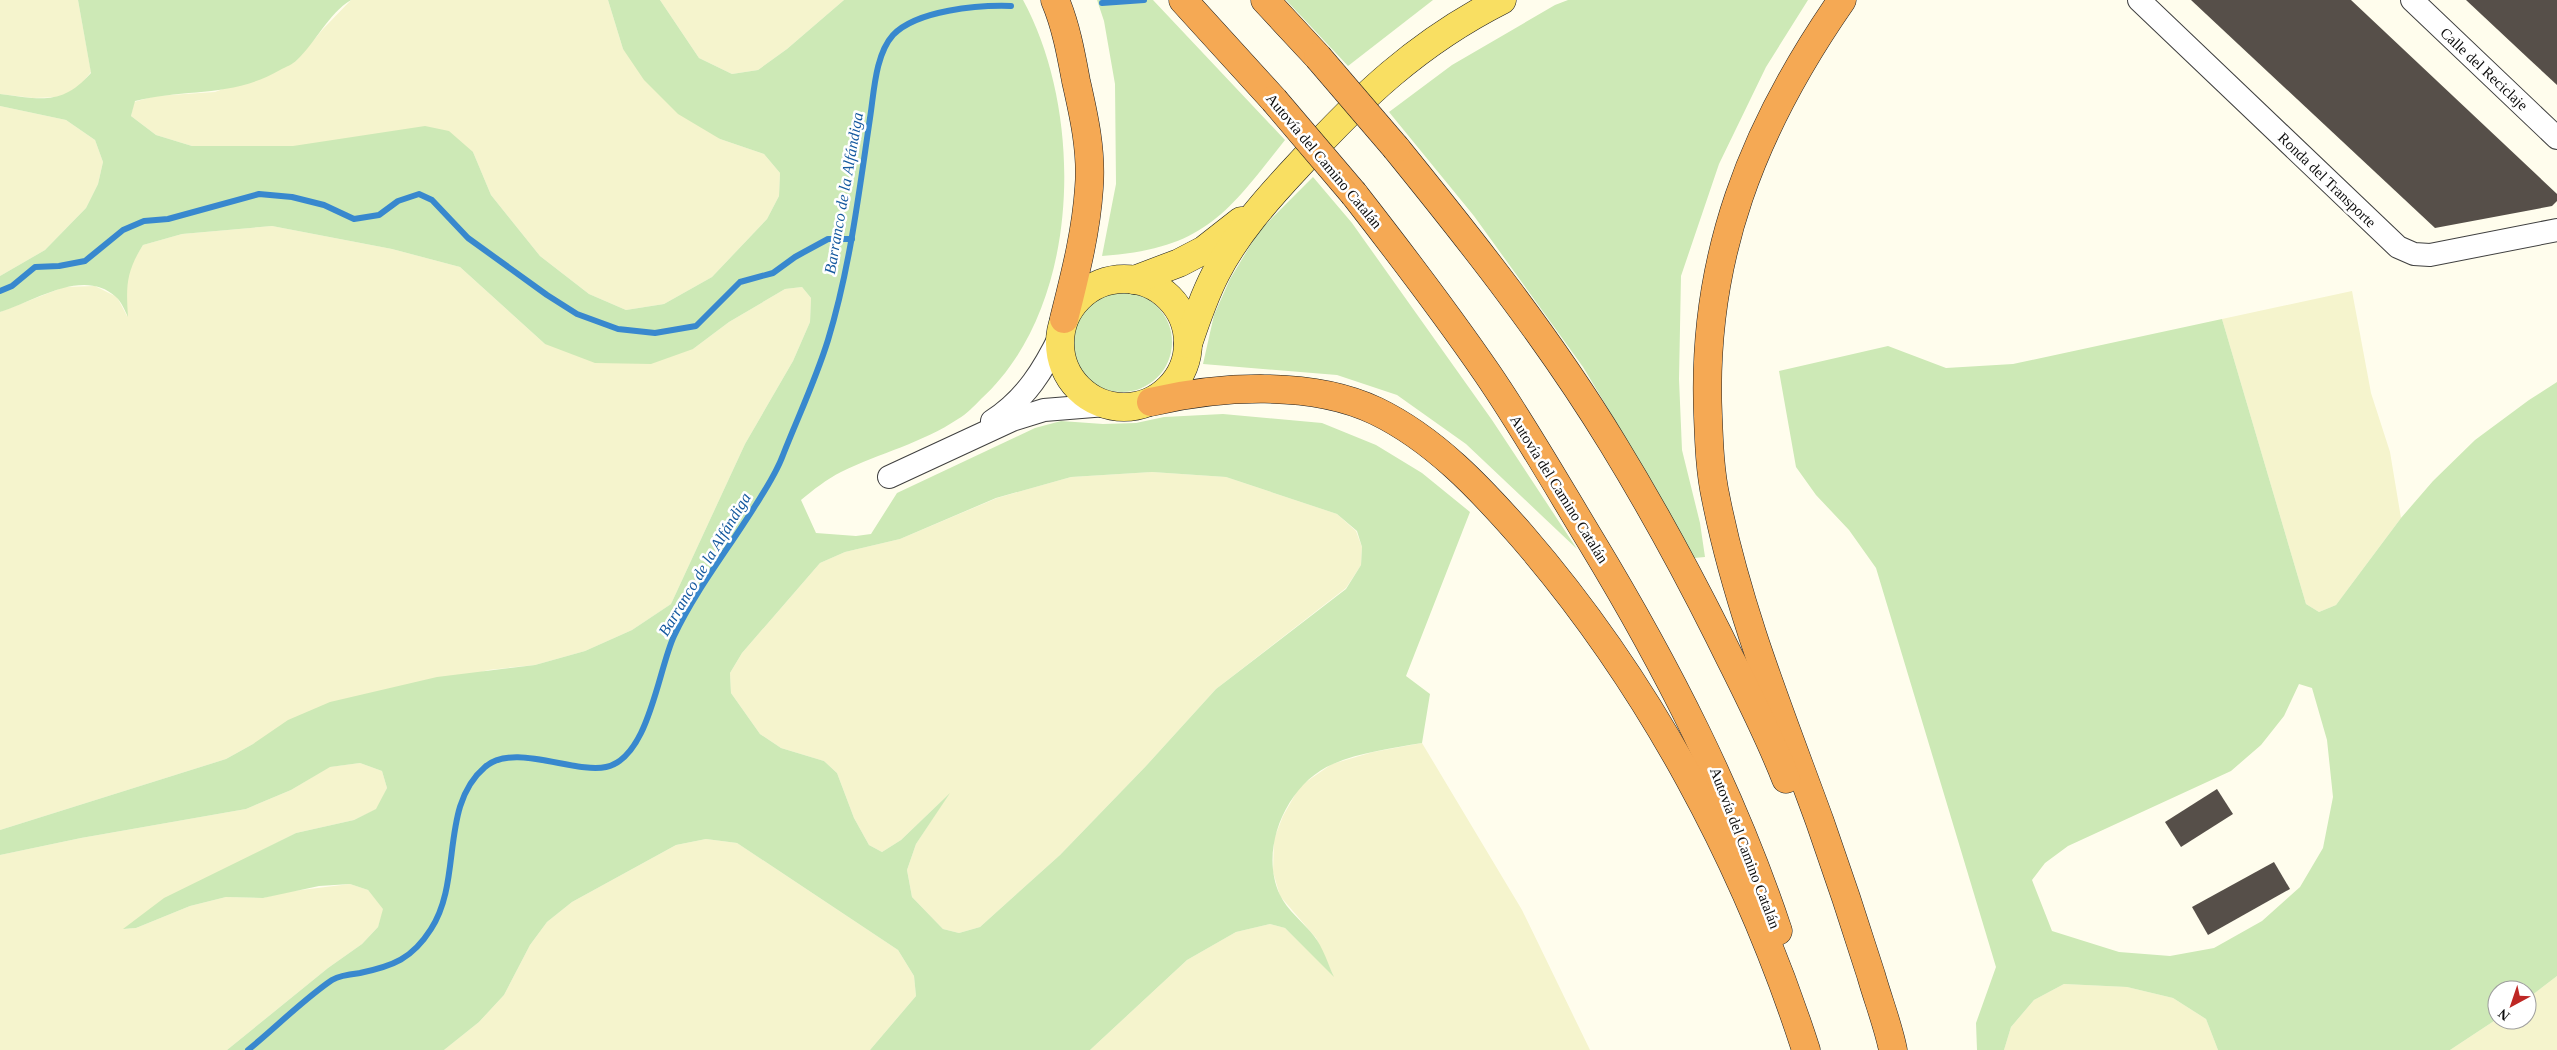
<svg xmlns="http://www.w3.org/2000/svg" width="2557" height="1050" font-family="'Times New Roman',serif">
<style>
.farmland{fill:#f5f4cd}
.green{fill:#cde9b6;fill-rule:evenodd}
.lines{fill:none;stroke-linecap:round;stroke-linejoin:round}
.stream{stroke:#3888ce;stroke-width:6}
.building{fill:#564f49}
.minor-casing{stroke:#404040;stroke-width:24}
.major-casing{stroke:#1e1e1e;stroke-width:29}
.highway-casing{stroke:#1e1e1e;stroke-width:29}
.minor{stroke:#fff;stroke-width:22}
.major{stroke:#f9df62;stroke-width:28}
.highway{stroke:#f5a954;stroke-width:28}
.highway-bridge-casing{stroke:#1e1e1e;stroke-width:29;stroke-linecap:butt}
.highway-bridge{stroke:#f5a954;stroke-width:28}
.labels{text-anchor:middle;stroke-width:5;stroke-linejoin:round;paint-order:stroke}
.street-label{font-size:15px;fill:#0d0d0d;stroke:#fff}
.water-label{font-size:16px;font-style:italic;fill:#15599f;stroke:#fff}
</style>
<rect width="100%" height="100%" fill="#fffded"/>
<!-- farmland -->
<g class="farmland">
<path d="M 0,0 L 78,0 L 91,72 L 78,88 L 60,97 L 33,98 L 0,94 Z"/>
<path d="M 351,0 L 608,0 L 623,49 L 720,139 L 764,154 L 780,173 L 779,196 L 767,219 L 712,277 L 664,304 L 626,310 L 589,294 L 540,256 L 491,195 L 473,152 L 293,146 L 192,146 L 156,135 L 131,116 L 134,102 L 155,96 L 215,92 L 296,61 L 323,29 Z"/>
<path d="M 660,0 L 844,0 L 787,49 L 758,70 L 732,74 L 699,58 Z"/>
<path d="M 0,106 L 66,120 L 95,140 L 103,162 L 98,184 L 86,208 L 45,250 L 0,276 Z"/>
<path d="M 272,226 L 392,249 L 460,267 L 545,344 L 693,349 L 729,322 L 785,289 L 802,287 L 811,298 L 810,322 L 793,361 L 745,444 L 671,604 L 632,630 L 585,651 L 535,665 L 488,670 L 253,744 L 226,759 L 0,830 L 0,312 L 64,287 L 95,286 L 117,297 L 127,316 L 126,287 L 130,266 L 143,245 L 182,234 Z"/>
<path d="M 2352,291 L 2371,393 L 2390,452 L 2401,518 L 2336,605 L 2319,612 L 2306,604 L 2222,319 Z"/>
<path d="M 1152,472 L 1226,477 L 1337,514 L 1356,531 L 1362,547 L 1361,565 L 1346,588 L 1216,689 L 1146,766 L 1060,855 L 980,927 L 959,933 L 943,929 L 912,897 L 907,870 L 916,844 L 948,795 L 901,840 L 882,852 L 869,845 L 854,818 L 837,773 L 824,761 L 781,748 L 760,734 L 731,693 L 730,673 L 742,653 L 820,563 L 845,552 L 900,539 L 997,498 L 1071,477 Z"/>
<path d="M 1422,743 L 1522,910 L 1590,1050 L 1090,1050 L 1187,960 L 1236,932 L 1270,924 L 1285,928 L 1333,975 L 1316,938 L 1280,896 L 1273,872 L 1274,839 L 1283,816 L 1300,786 L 1332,764 L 1373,752 Z"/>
<path d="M 360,763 L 382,771 L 387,788 L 377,809 L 354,820 L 296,833 L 231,866 L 124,929 L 136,928 L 190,906 L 226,897 L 263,898 L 285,892 L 350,884 L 368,890 L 384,909 L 378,927 L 362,944 L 328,968 L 227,1050 L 0,1050 L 0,855 L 81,838 L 246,809 L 291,790 L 329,767 Z"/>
<path d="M 706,839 L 737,843 L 898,950 L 914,976 L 916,996 L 870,1050 L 444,1050 L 479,1022 L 504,995 L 530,945 L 547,922 L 572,902 L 676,845 Z"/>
<path d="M 2557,976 L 2557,1050 L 2450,1050 L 2497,1019 L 2527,1020 L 2527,999 Z"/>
<path d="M 2064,984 L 2127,987 L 2173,998 L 2206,1019 L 2218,1050 L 2004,1050 L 2011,1027 L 2034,1000 Z"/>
</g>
<!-- green -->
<g class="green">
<path d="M 78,0 L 351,0 C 328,14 316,42 297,60 C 293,64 286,67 280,70 C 232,98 185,88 135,101 L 131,116 L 156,135 L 192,146 L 293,146 L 425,126 L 449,131 L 473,152 L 491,195 L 540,256 L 589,294 L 626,310 L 664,304 L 712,277 L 767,219 L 779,196 L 780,173 L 764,154 L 720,139 L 678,114 L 644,80 L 623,49 L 608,0 L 660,0 L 699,58 L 732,74 L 758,70 L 787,49 L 844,0 L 1023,0 C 1085,114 1082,307 981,399 C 974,406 967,414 958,419 C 922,443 880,453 841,472 C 827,479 813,490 801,500 L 816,533 L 856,536 L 871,534 L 897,493 L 1035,428 L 1061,421 L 1103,424 L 1136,423 L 1164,417 L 1223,414 L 1322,423 L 1376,445 L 1422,473 L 1470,512 L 1406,676 L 1430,694 L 1422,743 C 1393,748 1361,752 1333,764 C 1287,783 1258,849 1280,895 C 1287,910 1304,923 1314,936 C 1323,947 1328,964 1334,977 L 1285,928 L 1270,924 L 1236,932 L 1187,960 L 1090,1050 L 870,1050 L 916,996 L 914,976 L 898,950 L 737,843 L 706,839 L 676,845 L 572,902 L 547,922 L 530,945 L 504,995 L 479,1022 L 444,1050 L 227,1050 L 328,968 L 362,944 L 378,927 L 383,909 L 368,890 L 350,884 L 319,886 L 263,898 L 226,897 L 190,906 L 136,928 L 123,929 L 164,898 L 296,833 L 354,820 L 376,809 L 387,788 L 382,771 L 360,763 L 330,767 L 291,790 L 246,809 L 81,838 L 0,855 L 0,830 L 226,759 L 253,744 L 288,720 L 330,702 L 437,677 L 535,665 L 585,651 L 632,630 L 671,604 L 745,444 L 793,361 L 810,322 L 811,298 L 802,287 L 785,289 L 729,322 L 693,349 L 651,364 L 595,363 L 545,344 L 460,267 L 392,249 L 272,226 L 182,234 L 143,245 C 126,272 126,286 128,317 C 125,311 121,301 116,297 C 83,267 34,302 0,312 L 0,276 L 45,250 L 86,208 L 98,184 L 103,162 L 95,140 L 66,120 L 0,106 L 0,94 C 41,99 62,106 91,73 ZM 1152,472 L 1226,477 L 1337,514 L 1357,531 L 1362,547 L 1361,565 L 1346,589 L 1216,689 L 1146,766 L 1060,855 L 980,927 L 959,933 L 943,929 L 912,897 L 907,870 L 916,844 L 950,793 L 901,840 L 882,852 L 869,845 L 854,818 L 837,773 L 824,761 L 781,748 L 760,734 L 731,693 L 730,673 L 742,653 L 820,563 L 845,552 L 900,539 L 996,498 L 1071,477 Z"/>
<path d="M 1097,0 L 1153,0 L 1285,140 C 1226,215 1203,249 1102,256 L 1116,184 L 1115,84 L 1104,21 Z"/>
<path d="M 1286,0 L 1433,0 L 1348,66 Z"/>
<path d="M 1568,0 L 1808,0 L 1766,67 L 1719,164 L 1681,276 L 1679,379 L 1682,450 L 1700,523 L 1705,557 L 1694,558 L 1654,485 L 1583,367 L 1474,216 L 1389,112 L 1452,65 L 1555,5 Z"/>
<path d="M 1313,177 L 1352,223 L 1492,420 L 1577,549 L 1466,444 L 1397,395 L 1337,375 L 1203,364 L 1214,315 L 1230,279 L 1259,231 Z"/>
<circle cx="1122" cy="342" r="50"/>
<path d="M 2222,319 L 2306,604 L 2319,612 L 2336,605 L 2401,518 L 2433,481 L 2475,440 L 2529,400 L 2557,382 L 2557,976 L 2527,999 L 2527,990 L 2497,990 L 2497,1019 L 2450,1050 L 2218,1050 L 2206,1019 L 2173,998 L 2127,987 L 2064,984 L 2034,1000 L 2011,1027 L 2004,1050 L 1977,1050 L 1976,1023 L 1996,967 L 1876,568 L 1849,530 L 1816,495 L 1796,467 L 1779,371 L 1888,346 L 1946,368 L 2013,364 ZM 2299,684 L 2312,688 L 2327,740 L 2333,797 L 2323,848 L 2300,887 L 2262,921 L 2214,948 L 2170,956 L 2119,952 L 2052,931 L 2032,880 L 2045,863 L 2068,846 L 2231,771 L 2261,745 L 2284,716 Z"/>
</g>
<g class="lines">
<!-- stream -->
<g class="stream">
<path d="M 1102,3 L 1144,0"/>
<path d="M 0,291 L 12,286 L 35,267 L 59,266 L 85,261 L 123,230 L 144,221 L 168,219 L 259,194 L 292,197 L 324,205 L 354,219 L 379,215 L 398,201 L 419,194 L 432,200 L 468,238 L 547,295 L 577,314 L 618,329 L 655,333 L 696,326 L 740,282 L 773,273 L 795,257 L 828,239 L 852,239"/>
<path d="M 248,1050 C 274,1029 305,998 332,980 C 340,975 351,974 360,973 C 393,966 412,959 431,929 C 463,880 439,806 485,767 C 513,742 575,774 606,767 C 649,758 658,670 674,636 C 695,591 729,548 755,506 C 765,490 776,474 783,455 C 798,417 816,379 828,340 C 850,268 859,192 870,118 C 874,93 875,55 893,35 C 917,10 978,5 1011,6"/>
</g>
</g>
<!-- building -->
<g class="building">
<path d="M 2191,0 L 2351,0 L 2557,194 L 2557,201 L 2552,206 L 2435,228 Z"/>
<path d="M 2466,0 L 2557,0 L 2557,85 L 2529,59 Z"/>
<path d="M 2217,789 L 2233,814 L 2181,847 L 2165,822 Z"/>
<path d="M 2274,862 L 2290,889 L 2208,935 L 2192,907 Z"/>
</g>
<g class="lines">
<defs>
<g id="minor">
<path d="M 2139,0 L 2398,247 L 2414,254 L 2430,255 L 2557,230"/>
<path d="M 2412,0 L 2557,138"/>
<path d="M 992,421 C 1026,399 1044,369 1061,334"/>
<path d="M 889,477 L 1012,420 L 1044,410 L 1106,405"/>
</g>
<g id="major">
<circle cx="1124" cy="343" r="64"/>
<path d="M 1134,280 L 1179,263 L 1204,250 L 1241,221"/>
<path d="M 1188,344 C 1196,320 1204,296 1216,273 C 1236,234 1267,199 1297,167 C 1360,98 1417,43 1502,0"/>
</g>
<g id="highway">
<path d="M 1055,0 C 1066,26 1071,54 1076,81 C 1084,116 1092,152 1089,188 C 1086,233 1075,275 1064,319"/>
<path d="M 1183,0 L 1274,100"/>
<path d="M 1265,0 L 1318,57"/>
<path d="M 1842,0 C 1753,128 1701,258 1708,416 C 1709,443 1710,472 1716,499 C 1738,610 1781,715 1820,822 C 1838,873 1855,924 1871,975 C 1878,1000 1888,1025 1893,1050"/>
<path d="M 1396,148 C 1473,243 1549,339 1613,444 C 1651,506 1686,570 1719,636 C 1742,683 1767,730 1786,779"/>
<path d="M 1354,194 C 1400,253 1445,312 1487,373 C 1524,427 1557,485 1591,541 C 1666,665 1732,793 1778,931"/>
<path d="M 1151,402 C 1219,386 1311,380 1376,411 C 1434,439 1480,488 1522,536 C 1650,684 1746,864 1806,1050"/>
</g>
</defs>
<!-- minor casing -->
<use href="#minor" class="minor-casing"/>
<!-- major casing -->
<use href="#major" class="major-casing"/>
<!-- highway casing -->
<use href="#highway" class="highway-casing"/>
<!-- minor -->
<use href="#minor" class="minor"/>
<!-- major -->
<use href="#major" class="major"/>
<!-- highway -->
<use href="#highway" class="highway"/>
<defs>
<g id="highway-bridge">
<path d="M 1318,57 L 1396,148"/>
<path d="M 1274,100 L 1354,194"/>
</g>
</defs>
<!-- highway-bridge casing -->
<use href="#highway-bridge" class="highway-bridge-casing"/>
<!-- highway-bridge -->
<use href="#highway-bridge" class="highway-bridge"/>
</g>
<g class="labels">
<!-- street labels -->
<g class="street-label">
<text transform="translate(2484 69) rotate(43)" y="5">Calle del Reciclaje</text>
<text transform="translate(1324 161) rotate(50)" y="5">Autovía del Camino Catalán</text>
<text transform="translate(2327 180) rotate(44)" y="5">Ronda del Transporte</text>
<text transform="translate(1559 489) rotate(58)" y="5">Autovía del Camino Catalán</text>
<text transform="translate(1745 848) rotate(69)" y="5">Autovía del Camino Catalán</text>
</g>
<!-- water labels -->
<g class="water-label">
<text transform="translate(843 193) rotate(-80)" y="6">Barranco de la Alfándiga</text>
<text transform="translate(704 564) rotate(-59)" y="6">Barranco de la Alfándiga</text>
</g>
</g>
<!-- north arrow -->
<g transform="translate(2512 1005) rotate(220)"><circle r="24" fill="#ffffff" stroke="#9e9e9e"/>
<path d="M0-4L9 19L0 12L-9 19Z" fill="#be2724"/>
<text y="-8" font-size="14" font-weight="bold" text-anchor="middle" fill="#0d0d0d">N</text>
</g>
</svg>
